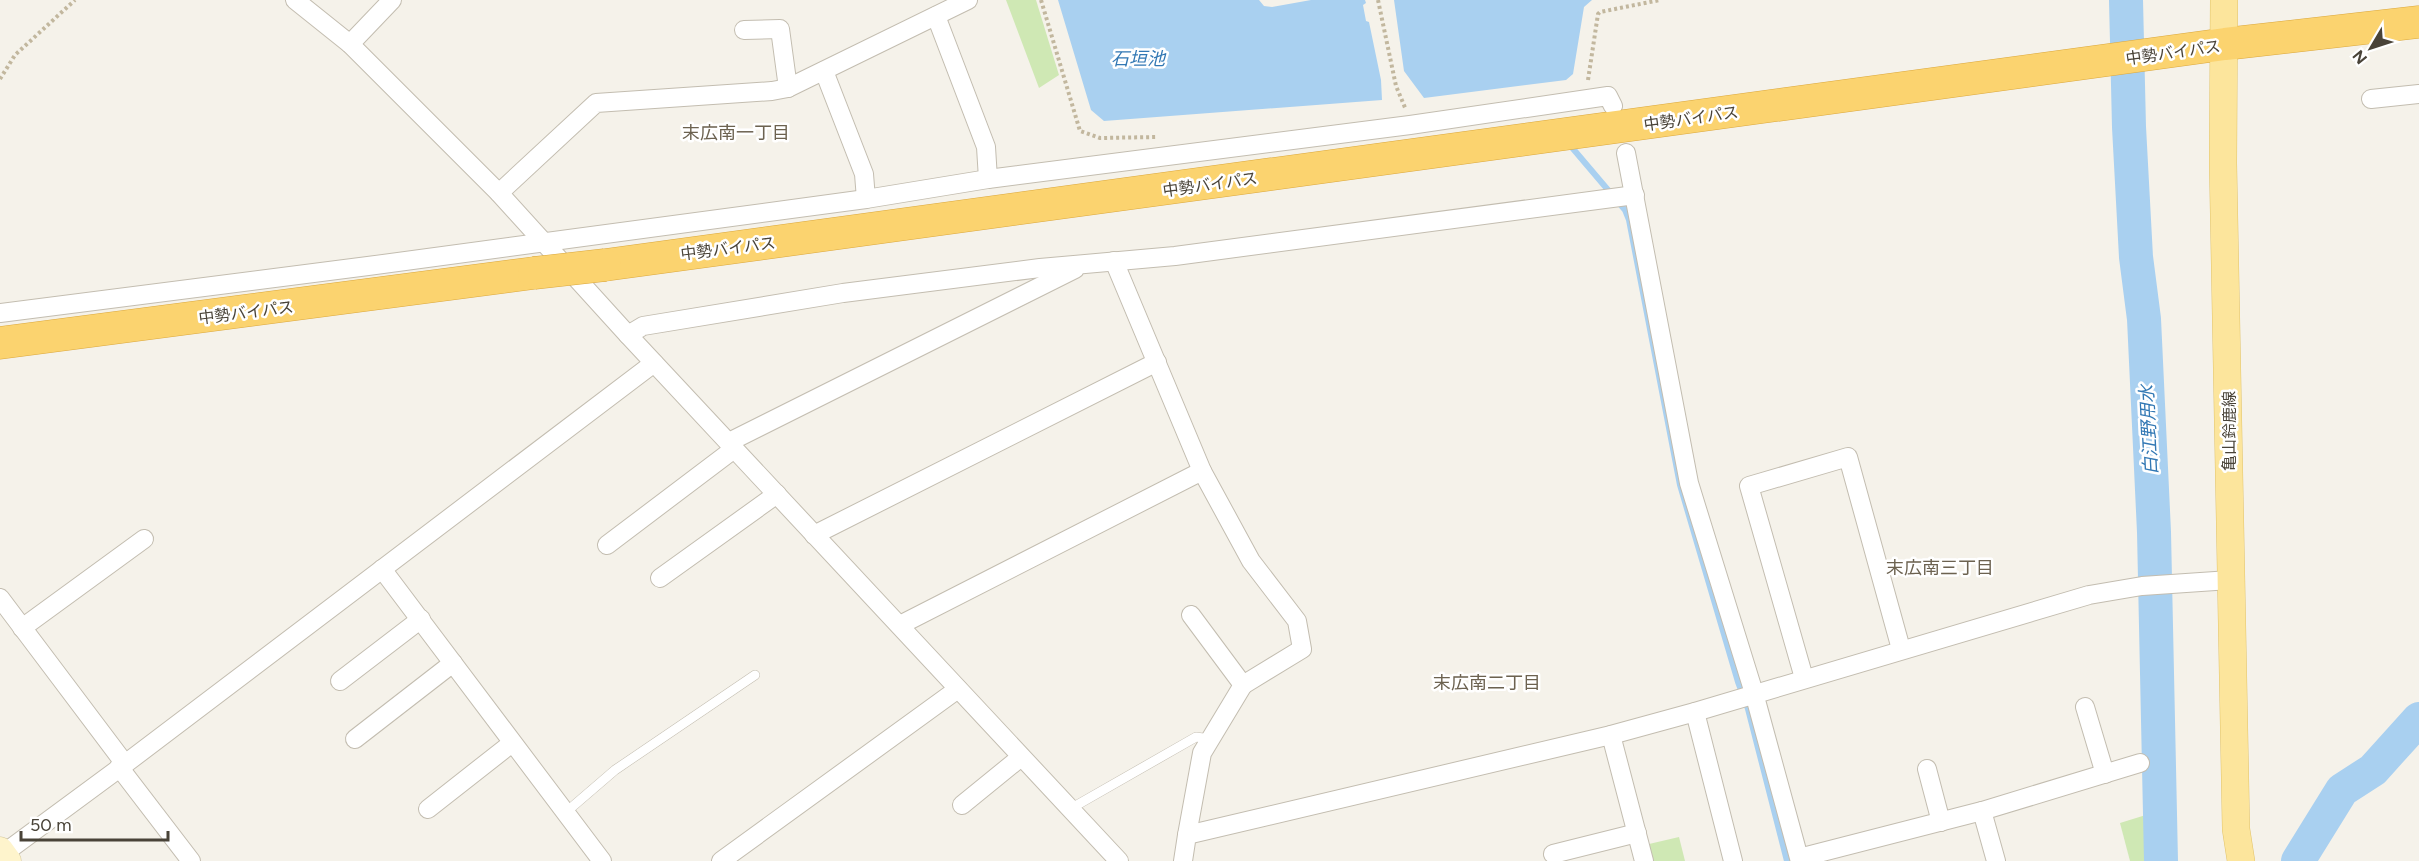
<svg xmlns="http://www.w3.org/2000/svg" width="2419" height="861" font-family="Figtree,'Noto Sans JP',sans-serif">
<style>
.green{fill:#cfe8b4}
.water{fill:#a9d0f0}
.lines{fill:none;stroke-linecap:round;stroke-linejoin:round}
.stream{stroke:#a9d0f0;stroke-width:6}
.river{stroke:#a9d0f0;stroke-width:34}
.lane-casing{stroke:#c3bdb0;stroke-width:10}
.street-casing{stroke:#c3bdb0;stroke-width:20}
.secondary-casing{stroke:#d4c79b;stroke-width:27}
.primary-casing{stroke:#e2c46b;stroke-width:28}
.highway-casing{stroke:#dba83e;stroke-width:33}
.path{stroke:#c2b79e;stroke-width:4;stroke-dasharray:3 3;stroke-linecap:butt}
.lane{stroke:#fff;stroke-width:9}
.street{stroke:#fff;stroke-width:18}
.secondary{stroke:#fef4cc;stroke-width:26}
.primary{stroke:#fce59c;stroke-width:27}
.highway{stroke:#fbd36f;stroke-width:32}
.highway-bridge-casing{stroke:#dba83e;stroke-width:33;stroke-linecap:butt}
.highway-bridge{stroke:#fbd36f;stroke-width:32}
.labels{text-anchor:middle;stroke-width:5;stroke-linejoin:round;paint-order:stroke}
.street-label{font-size:16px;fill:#494338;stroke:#fff}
.water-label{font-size:18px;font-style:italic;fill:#3278b4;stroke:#fff}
.neighbourhood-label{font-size:18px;fill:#6c6250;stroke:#fff}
</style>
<rect width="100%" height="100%" fill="#f5f2ea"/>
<!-- green -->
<g class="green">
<path d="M 1006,0 L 1036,0 L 1059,75 L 1039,88 Z"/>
<path d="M 2149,814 L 2149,861 L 2130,861 L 2120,823 Z"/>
<path d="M 1679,837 L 1685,861 L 1653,861 L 1649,844 Z"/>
</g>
<!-- water -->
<g class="water">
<path d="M 1058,0 L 1259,0 L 1264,6 L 1272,7 L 1311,0 L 1365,0 L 1366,3 L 1363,5 L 1366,21 L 1369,22 L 1381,80 L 1382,100 L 1104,121 L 1091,110 Z"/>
<path d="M 1394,0 L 1592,0 L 1584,7 L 1573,74 L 1566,80 L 1424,98 L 1404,71 Z"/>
</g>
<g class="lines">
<!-- stream -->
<path class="stream" d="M 1569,144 L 1625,210 L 1629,220 L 1680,485 L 1738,682 L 1748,709 L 1787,861"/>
<!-- river -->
<g class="river">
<path d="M 2126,0 L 2129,127 L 2136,257 L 2144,319 L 2154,532 L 2161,861"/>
<path d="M 2298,861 L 2342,790 L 2373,770 L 2419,719"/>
</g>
<defs>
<g id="lane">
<path d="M 1070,809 L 1196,737 L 1210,739"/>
<path d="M 565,813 L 615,770 L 755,675"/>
</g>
<g id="street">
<path d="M 295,0 L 350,44 L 499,193 L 628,335 L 1119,861"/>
<path d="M 936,16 L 986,147 L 988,179"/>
<path d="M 744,30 L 780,29 L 788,88"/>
<path d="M 350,44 L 392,0"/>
<path d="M 824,71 L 864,174 L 866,199"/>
<path d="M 2371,99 L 2419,94"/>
<path d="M 1626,153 L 1689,483 L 1754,693 L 1799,858 L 1982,811 L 1996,861"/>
<path d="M 499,193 L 596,103 L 772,91 L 788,88 L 968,0"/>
<path d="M 1114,261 L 1202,471"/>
<path d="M 0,313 L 368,266 L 866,199 L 988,179 L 1410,125 L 1608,96 L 1613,106"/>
<path d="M 628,335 L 643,326 L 843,293 L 1040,268 L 1175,256 L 1635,195"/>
<path d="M 729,442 L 1075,269"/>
<path d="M 814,535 L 1157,362"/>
<path d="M 607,545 L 734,449"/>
<path d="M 382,569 L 602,861"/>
<path d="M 660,578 L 777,494"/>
<path d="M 0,598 L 125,764"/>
<path d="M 900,625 L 1202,471 L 1251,561 L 1297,621 L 1302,649 L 1243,685"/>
<path d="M 22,628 L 144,539"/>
<path d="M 1804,678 L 1749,486 L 1848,457 L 1901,649"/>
<path d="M 340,681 L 421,619"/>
<path d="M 2085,707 L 2105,774"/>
<path d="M 1695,712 L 1733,861"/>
<path d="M 1611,735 L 1644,861"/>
<path d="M 355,739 L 453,663"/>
<path d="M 119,767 L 191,861"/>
<path d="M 1927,769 L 1941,822"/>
<path d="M 962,805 L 1021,757"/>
<path d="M 428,809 L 512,743"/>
<path d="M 1982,811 L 2140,763"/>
<path d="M 1187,835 L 1202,753 L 1243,685 L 1191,615"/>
<path d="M 3,854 L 125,764 L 654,363"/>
<path d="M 1553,854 L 1637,833"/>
<path d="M 721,861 L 958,689"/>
<path d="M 1183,861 L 1187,835 L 1611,735 L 1695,712 L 2089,595 L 2142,586 L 2230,580"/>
</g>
<path id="secondary" d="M 0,850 L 8,861"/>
<path id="primary" d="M 2224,0 L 2223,163 L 2236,829 L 2241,861"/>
<g id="highway">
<path d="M 605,265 L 2225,44 L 2419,22"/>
<path d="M 0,343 L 534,273"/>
</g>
</defs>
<!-- lane casing -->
<use href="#lane" class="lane-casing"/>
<!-- street casing -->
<use href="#street" class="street-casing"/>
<!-- secondary casing -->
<use href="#secondary" class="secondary-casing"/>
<!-- primary casing -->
<use href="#primary" class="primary-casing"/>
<!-- highway casing -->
<use href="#highway" class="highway-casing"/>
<!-- path -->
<g class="path">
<path d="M 1041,0 L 1080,131 L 1100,138 L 1158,137"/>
<path d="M 1378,0 L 1396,86 L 1406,110"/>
<path d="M 0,79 L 15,55 L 75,0"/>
<path d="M 1588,80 L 1598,14 L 1600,12 L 1660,0"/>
</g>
<!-- lane -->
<use href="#lane" class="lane"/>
<!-- street -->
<use href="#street" class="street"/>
<!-- secondary -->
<use href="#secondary" class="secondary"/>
<!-- primary -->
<use href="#primary" class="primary"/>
<!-- highway -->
<use href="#highway" class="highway"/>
<defs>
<path id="highway-bridge" d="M 534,273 L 605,265"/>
</defs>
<!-- highway-bridge casing -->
<use href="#highway-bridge" class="highway-bridge-casing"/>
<!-- highway-bridge -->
<use href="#highway-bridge" class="highway-bridge"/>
</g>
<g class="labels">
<!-- street labels -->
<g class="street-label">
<text transform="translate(2173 52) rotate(-8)" y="6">中勢バイパス</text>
<text transform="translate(1691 118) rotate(-8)" y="6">中勢バイパス</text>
<text transform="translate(1210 184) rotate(-8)" y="6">中勢バイパス</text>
<text transform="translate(728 248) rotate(-7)" y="6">中勢バイパス</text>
<text transform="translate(246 312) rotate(-7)" y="6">中勢バイパス</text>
<text transform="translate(2229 431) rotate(-90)" y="6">亀山鈴鹿線</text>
</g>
<!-- water labels -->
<g class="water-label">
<text x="1138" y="65">石垣池</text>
<text transform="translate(2149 430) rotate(-93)" y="6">白江野用水</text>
</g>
<!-- neighbourhood labels -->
<g class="neighbourhood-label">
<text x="736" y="139">末広南一丁目</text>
<text x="1940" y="574">末広南三丁目</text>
<text x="1487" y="689">末広南二丁目</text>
</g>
</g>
<!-- north arrow -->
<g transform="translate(2371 48) rotate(231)" stroke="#ffffff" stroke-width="4.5" paint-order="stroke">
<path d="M0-4.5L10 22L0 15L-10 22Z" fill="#494338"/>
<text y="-9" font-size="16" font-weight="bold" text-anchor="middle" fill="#494338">N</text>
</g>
<!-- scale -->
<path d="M21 831v9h147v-9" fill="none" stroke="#494338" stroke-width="3"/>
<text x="30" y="831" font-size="18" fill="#494338" stroke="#ffffff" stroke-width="4.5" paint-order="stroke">50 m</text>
</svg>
